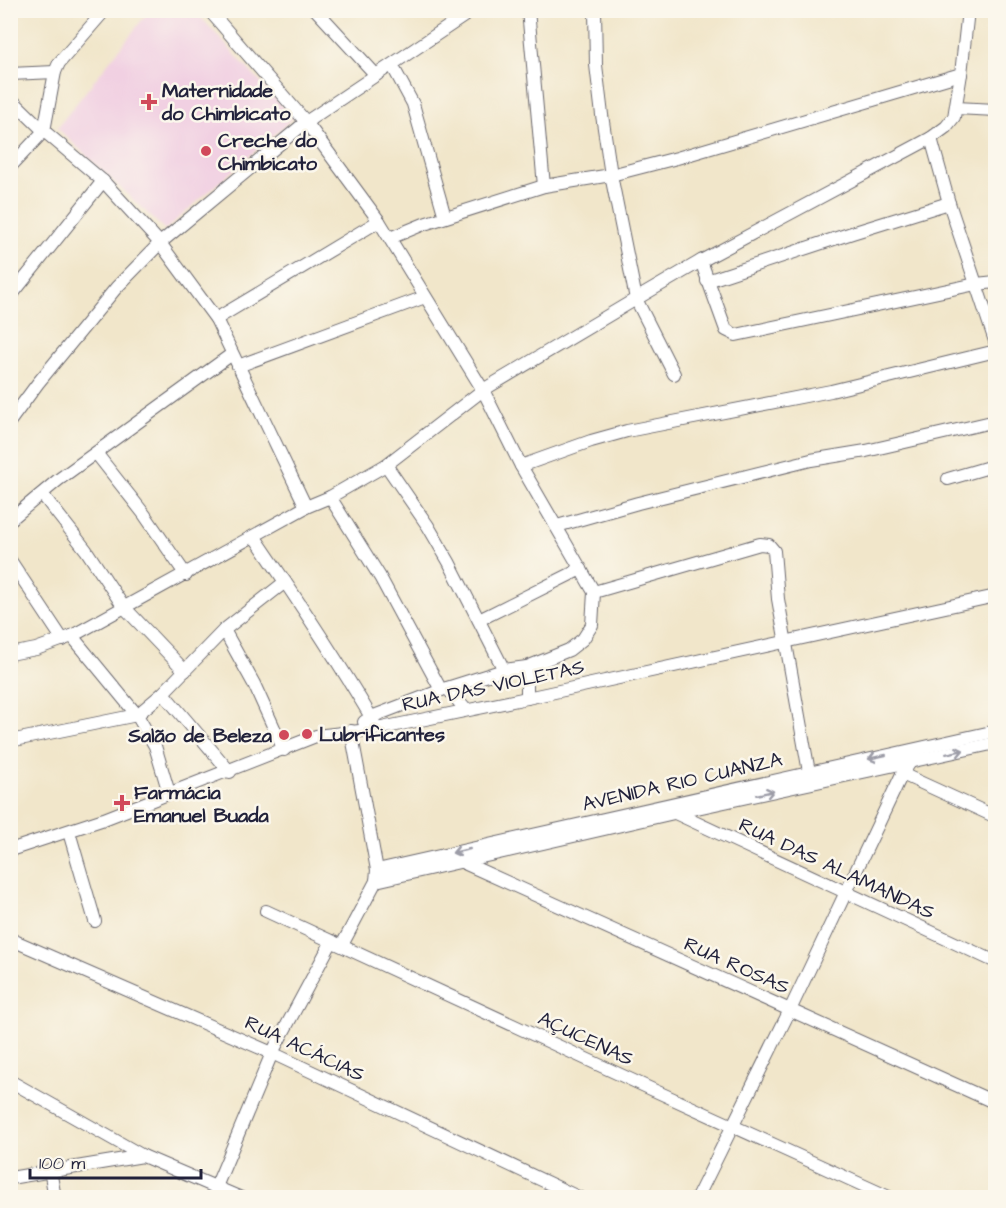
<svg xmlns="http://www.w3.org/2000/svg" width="1006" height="1208" font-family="'Architects Daughter',sans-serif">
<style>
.built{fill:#f1d0e2}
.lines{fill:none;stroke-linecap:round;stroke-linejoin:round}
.minor-casing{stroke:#6a676d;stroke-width:14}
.minor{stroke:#fff;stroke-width:12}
.oneway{stroke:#9c9ca7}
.poi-dot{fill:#d1495b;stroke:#fbf7ec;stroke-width:2}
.labels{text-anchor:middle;stroke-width:5;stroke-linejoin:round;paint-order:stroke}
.poi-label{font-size:20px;font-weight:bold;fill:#22223b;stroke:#fbf7ec;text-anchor:start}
.street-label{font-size:20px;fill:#22223b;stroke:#fbf7ec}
</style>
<rect width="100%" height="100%" fill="#fbf7ec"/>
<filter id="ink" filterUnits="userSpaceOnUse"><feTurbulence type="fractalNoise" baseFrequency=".0167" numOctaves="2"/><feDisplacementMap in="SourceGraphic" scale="12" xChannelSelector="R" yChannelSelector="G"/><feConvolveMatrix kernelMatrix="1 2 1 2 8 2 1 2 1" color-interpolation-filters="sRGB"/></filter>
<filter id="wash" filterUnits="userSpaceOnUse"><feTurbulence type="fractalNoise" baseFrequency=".008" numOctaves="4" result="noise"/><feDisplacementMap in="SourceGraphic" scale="24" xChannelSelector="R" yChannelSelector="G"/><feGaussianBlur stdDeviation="1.35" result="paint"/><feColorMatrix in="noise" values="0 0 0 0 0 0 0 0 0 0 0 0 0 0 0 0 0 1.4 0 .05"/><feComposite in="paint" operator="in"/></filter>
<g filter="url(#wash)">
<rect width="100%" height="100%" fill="#f1e6ca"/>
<!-- built -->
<path class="built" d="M 150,10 L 195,11 L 293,118 L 165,230 L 57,128 Z"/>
</g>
<g filter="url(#ink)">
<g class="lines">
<defs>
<g id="minor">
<path d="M 209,10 L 306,122 L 379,221 L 483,390 L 521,466 L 594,592 L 592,625 L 583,639 L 569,650 L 527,667 L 504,670 L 447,688 L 371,717 L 377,729"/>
<path d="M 316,10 L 376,75"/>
<path d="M 528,10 L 544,186"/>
<path d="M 595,10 L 596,65 L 602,115 L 611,175 L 636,299 L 674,374"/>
<path d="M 392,65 L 413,104 L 445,217"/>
<path d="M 10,74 L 55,72"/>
<path d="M 10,98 L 44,131 L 103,181 L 160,243 L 216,319 L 306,507"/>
<path d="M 956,108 L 996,110"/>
<path d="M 931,138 L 949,203 L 996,344"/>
<path d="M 10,167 L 44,131 L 55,72 L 59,63 L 105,10"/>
<path d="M 390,238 L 424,224 L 544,186 L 611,175 L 677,158 L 961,74"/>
<path d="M 701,261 L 726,330 L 736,335 L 976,284 L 996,282"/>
<path d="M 707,281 L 852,233 L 949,203"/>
<path d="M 10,297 L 103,181"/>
<path d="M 216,319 L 379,221"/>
<path d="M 238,366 L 425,297"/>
<path d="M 10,421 L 38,383 L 116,288 L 160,243 L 306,122 L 473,10"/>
<path d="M 96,453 L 144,514 L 186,575"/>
<path d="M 386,465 L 428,526 L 449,562 L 504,670"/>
<path d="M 521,466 L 591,441 L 627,431 L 831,391 L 996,351"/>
<path d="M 948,479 L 996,465"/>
<path d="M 42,494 L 86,550 L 123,606 L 185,671"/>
<path d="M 330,497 L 380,577 L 441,690"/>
<path d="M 10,520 L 58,480 L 232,354"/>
<path d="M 557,526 L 638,503 L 811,460 L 866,451 L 996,421"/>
<path d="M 254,536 C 295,596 334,654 371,717 L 364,722"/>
<path d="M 10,560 L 63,640"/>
<path d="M 594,592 L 760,544 L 769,545 L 774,551 L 778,599 L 809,772"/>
<path d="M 479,620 L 581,569"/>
<path d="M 224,630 L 254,684 L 284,750"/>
<path d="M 72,636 L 137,715 L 155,746 L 169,793"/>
<path d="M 10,654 L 36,649 L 72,636 L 306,507 L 330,497 L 386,465 L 483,390 L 636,299 L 701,261 L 931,138 L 946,127 L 954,117 L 961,74 L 968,10"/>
<path d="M 527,667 L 527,698"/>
<path d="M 447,688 L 466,710"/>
<path d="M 163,693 L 230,772"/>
<path d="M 351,731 L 377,870 L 376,881 L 674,813 L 996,743"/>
<path d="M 10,741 L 137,715 L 163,693 L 224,630 L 285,582"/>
<path d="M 902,774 L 996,817"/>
<path d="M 673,812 L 996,962"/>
<path d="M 69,832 L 95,921"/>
<path d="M 10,850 L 104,819 L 316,736 L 377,729 L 527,698 L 996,596"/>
<path d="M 462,862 L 996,1103"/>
<path d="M 377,870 L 996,731"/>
<path d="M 266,911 L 649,1088 L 891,1198"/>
<path d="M 10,939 L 272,1053 L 580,1198"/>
<path d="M 342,945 L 376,881"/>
<path d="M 10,1081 L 143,1156 L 241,1198"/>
<path d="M 50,1170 L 55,1198"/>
<path d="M 10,1178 L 143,1156"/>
<path d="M 216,1198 L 216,1187 L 272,1053 L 332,941"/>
<path d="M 697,1198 L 790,1010 L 902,774 L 913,758"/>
</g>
</defs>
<!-- minor casing -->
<use href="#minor" class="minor-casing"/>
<!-- minor -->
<use href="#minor" class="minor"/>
</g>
<!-- one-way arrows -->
<defs><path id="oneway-shaft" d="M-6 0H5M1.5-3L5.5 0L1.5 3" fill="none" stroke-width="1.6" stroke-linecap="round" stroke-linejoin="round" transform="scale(1.5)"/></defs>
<g class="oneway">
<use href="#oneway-shaft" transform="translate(955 752) rotate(-12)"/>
<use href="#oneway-shaft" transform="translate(877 757) rotate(167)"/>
<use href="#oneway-shaft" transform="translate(765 793) rotate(-12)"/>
<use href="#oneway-shaft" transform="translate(461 851) rotate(167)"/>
</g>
</g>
<!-- markers -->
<g class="poi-dot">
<path d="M146 93h6v6h6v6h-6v6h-6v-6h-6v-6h6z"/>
<circle cx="206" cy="151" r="6"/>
<circle cx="307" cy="734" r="6"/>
<circle cx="284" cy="735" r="6"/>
<path d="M119 794h6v6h6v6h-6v6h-6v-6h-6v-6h6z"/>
</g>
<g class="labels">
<!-- poi labels -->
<g class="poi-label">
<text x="162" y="97">Maternidade<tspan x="162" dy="23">do Chimbicato</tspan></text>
<text x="218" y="147">Creche do<tspan x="218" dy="23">Chimbicato</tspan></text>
<text x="319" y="741">Lubrificantes</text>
<text x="272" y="742" text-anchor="end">Salão de Beleza</text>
<text x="134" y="799">Farmácia<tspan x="134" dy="23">Emanuel Buada</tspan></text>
</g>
<!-- street labels -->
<g class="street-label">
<text transform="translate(493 685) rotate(-12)" y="7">RUA DAS VIOLETAS</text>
<text transform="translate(682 781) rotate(-13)" y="7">AVENIDA RIO CUANZA</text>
<text transform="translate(837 868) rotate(25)" y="7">RUA DAS ALAMANDAS</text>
<text transform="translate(737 965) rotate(24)" y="7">RUA ROSAS</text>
<text transform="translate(586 1038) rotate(25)" y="7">AÇUCENAS</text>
<text transform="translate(305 1048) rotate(25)" y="7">RUA ACÁCIAS</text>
</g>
</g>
<!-- margin -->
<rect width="1006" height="1208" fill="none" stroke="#fbf7ec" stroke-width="36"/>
<!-- scale -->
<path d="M30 1169v9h171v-9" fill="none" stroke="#22223b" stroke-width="3"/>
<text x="39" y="1169" font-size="18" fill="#22223b" stroke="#fbf7ec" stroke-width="4.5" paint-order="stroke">100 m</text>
</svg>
